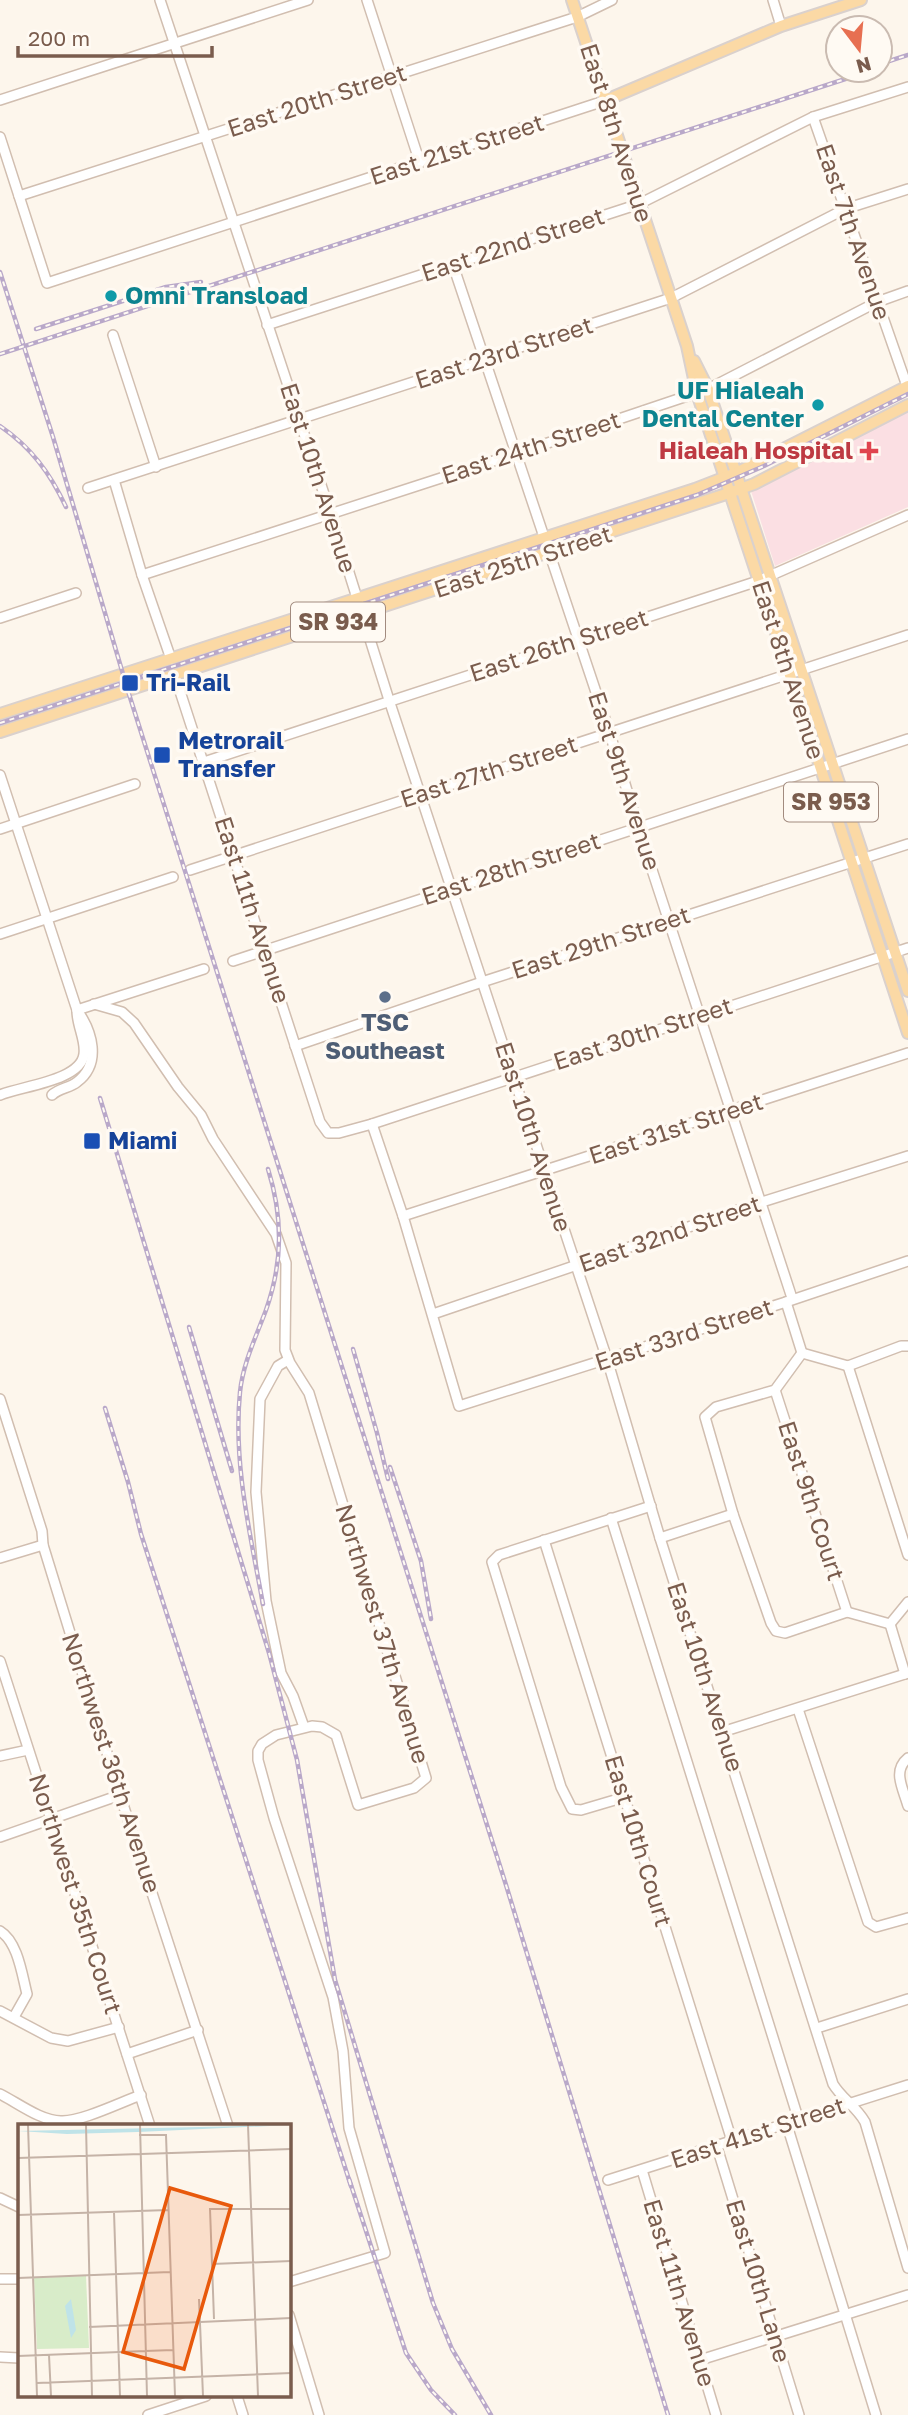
<svg xmlns="http://www.w3.org/2000/svg" width="908" height="2415" font-family="'Golos Text',sans-serif">
<style>
.medical{fill:#fbdfe3}
.lines{fill:none;stroke-linecap:round;stroke-linejoin:round}
.minor-casing{stroke:#d1beb0;stroke-width:12}
.major-casing{stroke:#dad1cd;stroke-width:14}
.minor{stroke:#fff;stroke-width:9}
.major{stroke:#fbd9a5;stroke-width:10}
.rail-casing{stroke:#b9a8c9;stroke-width:4.5}
.rail{stroke:#fffaf3;stroke-width:2;stroke-dasharray:5;stroke-linecap:butt}
.culture-dot{fill:#0f9aa8;stroke:#fffaf3;stroke-width:2.5}
.health-dot{fill:#e0444e;stroke:#fffaf3;stroke-width:2.5}
.transit-dot{fill:#1a4fb4;stroke:#fffaf3;stroke-width:2.5}
.service-dot{fill:#5c6f8a;stroke:#fffaf3;stroke-width:2.5}
.labels{text-anchor:middle;stroke-width:7;stroke-linejoin:round;paint-order:stroke}
.shield{fill:#fffaf3;stroke:#a28b7f;stroke-width:2}
.shield-label{font-size:23px;font-weight:bold;fill:#7a5c4d}
.street-label{font-size:24px;fill:#7a5c4d;stroke:#fffaf3}
.culture-label{font-size:24px;font-weight:bold;fill:#0d838f;stroke:#fffaf3;text-anchor:start}
.health-label{font-size:24px;font-weight:bold;fill:#be3a42;stroke:#fffaf3;text-anchor:end}
.transit-label{font-size:24px;font-weight:bold;fill:#164399;stroke:#fffaf3;text-anchor:start}
.service-label{font-size:24px;font-weight:bold;fill:#4e5e75;stroke:#fffaf3}
.inset-road{fill:none;stroke:#c5b3a7;stroke-width:2}
.view{fill:#e8590c;fill-opacity:0.15;stroke:#e8590c;stroke-width:3.5}
.inset-edge{fill:none;stroke:#7a5c4d;stroke-width:3.5}
</style>
<rect width="100%" height="100%" fill="#fdf6ec"/>
<!-- medical -->
<path class="medical" d="M 908,410 L 908,507 L 775,566 L 751,491 Z"/>
<g class="lines">
<defs>
<g id="minor">
<path d="M 160,0 L 330,512 L 389,700 L 607,1359 L 660,1538 L 833,2084 C 842,2099 856,2106 865,2122 L 908,2268"/>
<path d="M 367,0 L 420,163"/>
<path d="M 773,0 L 781,26"/>
<path d="M 0,100 L 308,0"/>
<path d="M 813,117 L 907,386"/>
<path d="M 0,137 L 47,283 L 604,101"/>
<path d="M 19,196 L 577,17 L 612,0"/>
<path d="M 453,265 L 610,734 L 638,827 L 792,1298"/>
<path d="M 267,325 L 639,204 L 813,117 L 908,87"/>
<path d="M 113,335 L 156,467"/>
<path d="M 114,480 L 142,575 L 171,659"/>
<path d="M 88,488 L 671,298 L 845,209 L 908,189"/>
<path d="M 142,575 L 515,454 L 708,389 L 877,302 L 908,291"/>
<path d="M 0,618 L 76,593"/>
<path d="M 175,676 L 320,1122 L 328,1133 L 339,1133 L 372,1124 L 908,948"/>
<path d="M 204,762 L 758,581 L 908,515"/>
<path d="M 0,775 L 77,1010 C 92,1031 102,1063 77,1082 C 70,1088 59,1088 52,1095"/>
<path d="M 0,829 L 135,784"/>
<path d="M 190,870 L 908,635"/>
<path d="M 0,934 L 173,877"/>
<path d="M 233,961 L 908,739"/>
<path d="M 94,1004 L 122,1012 L 134,1023 L 178,1087 L 201,1115 L 213,1139 L 276,1234 L 286,1263 L 285,1350 L 290,1363 L 309,1393 L 426,1778 L 414,1788 L 358,1805 L 336,1735 L 322,1727 L 312,1726 L 276,1735 L 262,1744 L 258,1751 L 258,1760 L 274,1818 L 333,1997 L 343,2051 L 349,2128 L 385,2253 L 289,2282"/>
<path d="M 77,1010 L 204,969"/>
<path d="M 295,1046 L 482,982 L 908,844"/>
<path d="M 0,1095 C 21,1086 81,1081 84,1054 C 86,1040 77,1026 77,1011"/>
<path d="M 372,1124 L 403,1216 L 459,1406 L 786,1302 L 908,1261"/>
<path d="M 403,1216 L 908,1053"/>
<path d="M 786,1302 L 802,1353"/>
<path d="M 433,1314 L 762,1202 L 908,1156"/>
<path d="M 802,1353 L 775,1390 L 716,1407 L 705,1417 L 733,1514 L 771,1623 L 776,1631 L 785,1633 L 847,1612 L 890,1624 L 908,1602"/>
<path d="M 802,1353 L 848,1366 L 901,1346 L 908,1346"/>
<path d="M 288,1360 L 278,1366 L 260,1399 L 256,1492 L 266,1601 L 281,1673 L 293,1696 L 304,1727"/>
<path d="M 848,1366 L 908,1555"/>
<path d="M 775,1390 L 847,1612"/>
<path d="M 0,1399 L 42,1531 L 43,1545 L 120,1795 L 228,2126"/>
<path d="M 611,1518 L 799,2121"/>
<path d="M 660,1538 L 733,1514"/>
<path d="M 544,1540 L 732,2141"/>
<path d="M 0,1558 L 43,1545"/>
<path d="M 890,1624 L 905,1674"/>
<path d="M 0,1661 L 150,2126"/>
<path d="M 798,1709 L 868,1922 L 876,1927 L 908,1918"/>
<path d="M 722,1732 L 908,1673"/>
<path d="M 0,1756 L 28,1750"/>
<path d="M 908,1758 C 892,1771 903,1788 908,1806"/>
<path d="M 625,1797 L 581,1810 L 572,1809 L 561,1787 L 492,1562 L 499,1555 L 651,1506"/>
<path d="M 0,1837 L 120,1795"/>
<path d="M 0,1931 C 18,1942 22,1975 27,1994 L 14,2017"/>
<path d="M 0,2011 L 51,2038 L 68,2041 L 119,2027"/>
<path d="M 817,2028 L 908,1999"/>
<path d="M 127,2054 L 198,2030"/>
<path d="M 0,2094 C 18,2103 41,2121 61,2121 C 81,2122 121,2102 141,2095"/>
<path d="M 787,2125 L 876,2415"/>
<path d="M 717,2147 L 799,2415"/>
<path d="M 642,2170 L 716,2415"/>
<path d="M 608,2180 L 908,2085"/>
<path d="M 0,2198 L 19,2207"/>
<path d="M 0,2279 L 19,2279"/>
<path d="M 289,2315 L 319,2415"/>
<path d="M 0,2357 L 19,2358"/>
<path d="M 700,2360 L 908,2295"/>
<path d="M 237,2396 L 243,2415"/>
<path d="M 148,2415 L 206,2396"/>
</g>
<g id="major">
<path d="M 572,0 L 687,346 L 697,393 L 908,1033"/>
<path d="M 604,101 L 781,26 L 861,0"/>
<path d="M 694,361 L 708,389 L 736,473 L 908,991"/>
<path d="M 0,714 L 695,489 L 736,473 L 908,386"/>
<path d="M 0,732 L 729,493 L 754,484 L 908,405"/>
</g>
</defs>
<!-- minor casing -->
<use href="#minor" class="minor-casing"/>
<!-- major casing -->
<use href="#major" class="major-casing"/>
<!-- minor -->
<use href="#minor" class="minor"/>
<!-- major -->
<use href="#major" class="major"/>
<defs>
<g id="rail">
<path d="M 880,64 L 908,55"/>
<path d="M 0,272 L 53,437 L 128,691 L 506,1885 L 668,2415"/>
<path d="M 36,329 L 166,287 L 201,282"/>
<path d="M 0,354 L 873,70"/>
<path d="M 0,426 C 31,447 50,473 66,507"/>
<path d="M 0,723 L 697,495 L 764,466 L 908,394"/>
<path d="M 100,1098 L 269,1653 L 297,1760 L 335,1980 L 433,2303 L 452,2349 L 491,2415"/>
<path d="M 189,1327 L 232,1471"/>
<path d="M 353,1349 L 377,1433 L 388,1479"/>
<path d="M 105,1408 L 128,1482 L 141,1534 L 351,2186"/>
<path d="M 390,1467 L 421,1561 L 431,1619"/>
<path d="M 263,1604 C 250,1533 233,1463 240,1392 C 243,1363 256,1337 266,1310 C 283,1262 283,1217 268,1169"/>
<path d="M 349,2179 L 406,2353 L 431,2390 L 455,2415"/>
</g>
</defs>
<!-- rail casing -->
<use href="#rail" class="rail-casing"/>
<!-- rail -->
<use href="#rail" class="rail"/>
</g>
<!-- markers -->
<g class="culture-dot">
<circle cx="111" cy="296" r="7"/>
<circle cx="818" cy="405" r="7"/>
</g>
<path class="health-dot" d="M865.5 440.5h7v7h7v7h-7v7h-7v-7h-7v-7h7z"/>
<g class="transit-dot">
<rect x="121" y="674" width="18" height="18" rx="3.5"/>
<rect x="153" y="746" width="18" height="18" rx="3.5"/>
<rect x="83" y="1132" width="18" height="18" rx="3.5"/>
</g>
<circle class="service-dot" cx="385" cy="997" r="7"/>
<g class="labels">
<!-- shield labels -->
<g class="shield">
<rect x="291" y="602.5" width="94" height="39" rx="5"/>
<rect x="784" y="782.5" width="94" height="39" rx="5"/>
</g>
<g class="shield-label">
<text x="338" y="630">SR 934</text>
<text x="831" y="810">SR 953</text>
</g>
<!-- street labels -->
<g class="street-label">
<text transform="translate(317 101) rotate(-18)" y="8">East 20th Street</text>
<text transform="translate(616 133) rotate(72)" y="8">East 8th Avenue</text>
<text transform="translate(457 150) rotate(-18)" y="8">East 21st Street</text>
<text transform="translate(853 232) rotate(71)" y="8">East 7th Avenue</text>
<text transform="translate(513 245) rotate(-18)" y="8">East 22nd Street</text>
<text transform="translate(504 353) rotate(-18)" y="8">East 23rd Street</text>
<text transform="translate(531 448) rotate(-18)" y="8">East 24th Street</text>
<text transform="translate(318 478) rotate(72)" y="8">East 10th Avenue</text>
<text transform="translate(523 562) rotate(-18)" y="8">East 25th Street</text>
<text transform="translate(559 646) rotate(-18)" y="8">East 26th Street</text>
<text transform="translate(788 670) rotate(72)" y="8">East 8th Avenue</text>
<text transform="translate(489 772) rotate(-18)" y="8">East 27th Street</text>
<text transform="translate(624 781) rotate(72)" y="8">East 9th Avenue</text>
<text transform="translate(511 869) rotate(-18)" y="8">East 28th Street</text>
<text transform="translate(252 910) rotate(72)" y="8">East 11th Avenue</text>
<text transform="translate(601 943) rotate(-18)" y="8">East 29th Street</text>
<text transform="translate(643 1034) rotate(-18)" y="8">East 30th Street</text>
<text transform="translate(676 1129) rotate(-18)" y="8">East 31st Street</text>
<text transform="translate(533 1137) rotate(72)" y="8">East 10th Avenue</text>
<text transform="translate(670 1234) rotate(-19)" y="8">East 32nd Street</text>
<text transform="translate(684 1335) rotate(-18)" y="8">East 33rd Street</text>
<text transform="translate(811 1501) rotate(72)" y="8">East 9th Court</text>
<text transform="translate(382 1634) rotate(73)" y="8">Northwest 37th Avenue</text>
<text transform="translate(705 1677) rotate(72)" y="8">East 10th Avenue</text>
<text transform="translate(111 1763) rotate(72)" y="8">Northwest 36th Avenue</text>
<text transform="translate(638 1841) rotate(73)" y="8">East 10th Court</text>
<text transform="translate(75 1894) rotate(72)" y="8">Northwest 35th Court</text>
<text transform="translate(758 2133) rotate(-18)" y="8">East 41st Street</text>
<text transform="translate(758 2281) rotate(73)" y="8">East 10th Lane</text>
<text transform="translate(679 2293) rotate(73)" y="8">East 11th Avenue</text>
</g>
<!-- culture labels -->
<g class="culture-label">
<text x="125" y="304">Omni Transload</text>
<text x="804" y="399" text-anchor="end">UF Hialeah<tspan x="804" dy="28">Dental Center</tspan></text>
</g>
<!-- health labels -->
<g class="health-label">
<text x="853" y="459">Hialeah Hospital</text>
</g>
<!-- transit labels -->
<g class="transit-label">
<text x="146" y="691">Tri-Rail</text>
<text x="178" y="749">Metrorail<tspan x="178" dy="28">Transfer</tspan></text>
<text x="108" y="1149">Miami</text>
</g>
<!-- service labels -->
<g class="service-label">
<text x="385" y="1031">TSC<tspan x="385" dy="28">Southeast</tspan></text>
</g>
</g>
<!-- overview -->
<g transform="translate(18 2124)">
<rect width="273" height="273" fill="#fdf6ec"/>
<path d="M 68,152 L 71,224 L 19,225 L 16,154 Z" fill="#d8ecc9"/>
<path d="M 273,1 L 120,8 L 49,10 L 0,7 ZM 53,175 L 58,206 L 53,214 L 47,182 Z" fill="#bfe3e8"/>
<path class="inset-road" d="M 10,1 L 19,272M 68,1 L 74,272M 122,1 L 129,272M 230,1 L 240,272M 121,11 L 148,11 L 157,272M 0,34 L 273,25M 96,88 L 102,272M 0,91 L 150,86M 194,140 L 273,137M 0,154 L 152,148M 181,175 L 185,272M 196,195 L 192,85 L 273,85M 71,203 L 273,194M 127,227 L 155,226M 31,231 L 33,272M 0,232 L 127,227M 19,259 L 273,249"/>
<path class="view" d="M 152,64 L 213,82 L 166,245 L 105,228 Z"/>
<rect width="273" height="273" class="inset-edge"/>
</g>
<!-- north arrow -->
<g transform="translate(859 49) rotate(164)"><circle r="33" fill="#fffaf3" stroke="#cabbb1" stroke-width="2"/>
<path d="M0-5L12 26L0 18L-12 26Z" fill="#e76f51"/>
<text y="-10" font-size="19" font-weight="bold" text-anchor="middle" fill="#7a5c4d">N</text>
</g>
<!-- scale -->
<path d="M18 46v10h194v-10" fill="none" stroke="#7a5c4d" stroke-width="3.5"/>
<text x="28" y="46" font-size="21" fill="#7a5c4d" stroke="#fffaf3" stroke-width="5" paint-order="stroke">200 m</text>
</svg>
